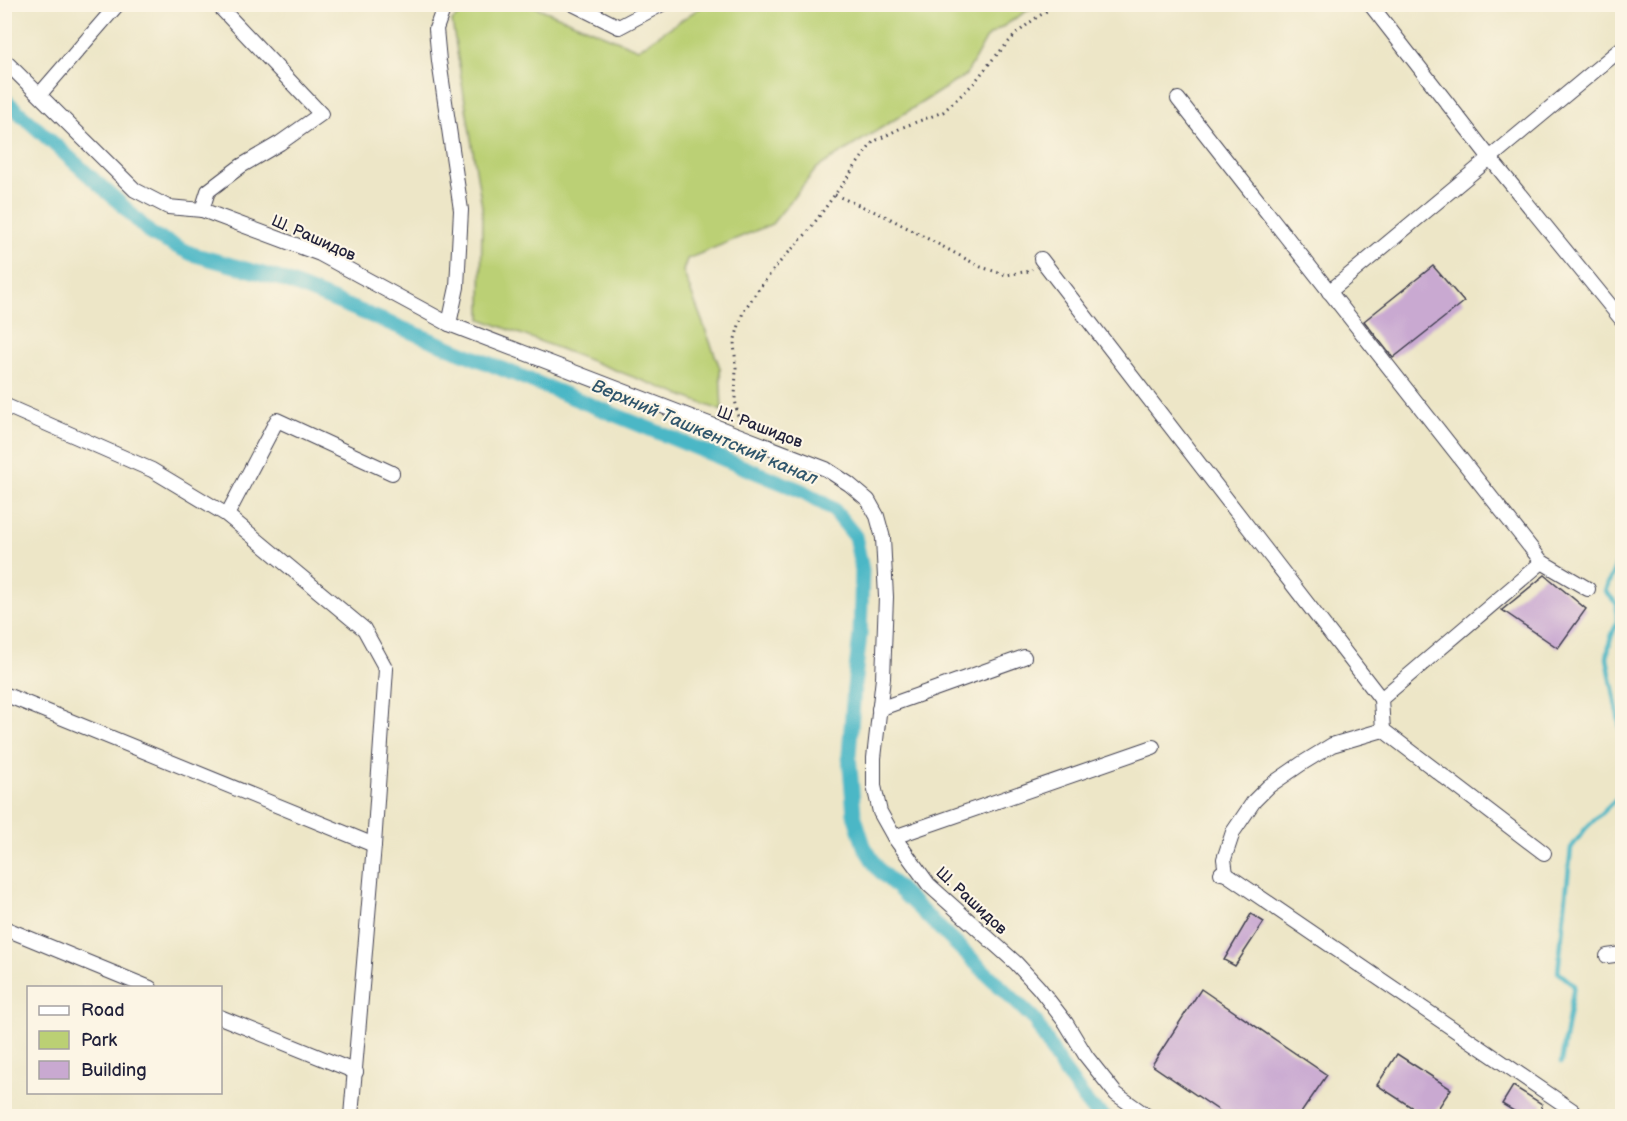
<svg xmlns="http://www.w3.org/2000/svg" width="1627" height="1121" font-family="'Balsamiq Sans',sans-serif">
<style>
.green{fill:#bbd074;stroke:#6e7958;stroke-width:1.5}
.lines{fill:none;stroke-linecap:round;stroke-linejoin:round}
.stream{stroke:#4bb7c6;stroke-width:4.5}
.canal{stroke:#4bb7c6;stroke-width:15}
.building{fill:#c9a9d1}
.minor-casing{stroke:#403f50;stroke-width:16}
.path{stroke:#403f50;stroke-width:3;stroke-dasharray:1.5 4.5;stroke-linecap:butt}
.minor{stroke:#fff;stroke-width:14}
.labels{text-anchor:middle;stroke-width:4.5;stroke-linejoin:round;paint-order:stroke}
.street-label{font-size:16px;fill:#22223b;stroke:#fcf5e5}
.water-label{font-size:18px;font-style:italic;fill:#30566c;stroke:#fcf5e5}
</style>
<rect width="100%" height="100%" fill="#fcf5e5"/>
<filter id="ink" filterUnits="userSpaceOnUse"><feTurbulence type="fractalNoise" baseFrequency=".0167" numOctaves="2"/><feDisplacementMap in="SourceGraphic" scale="12" xChannelSelector="R" yChannelSelector="G"/><feConvolveMatrix kernelMatrix="1 2 1 2 8 2 1 2 1" color-interpolation-filters="sRGB"/></filter>
<filter id="wash" filterUnits="userSpaceOnUse"><feTurbulence type="fractalNoise" baseFrequency=".008" numOctaves="4" result="noise"/><feDisplacementMap in="SourceGraphic" scale="24" xChannelSelector="R" yChannelSelector="G"/><feGaussianBlur stdDeviation="1.35" result="paint"/><feColorMatrix in="noise" values="0 0 0 0 0 0 0 0 0 0 0 0 0 0 0 0 0 1.4 0 .05"/><feComposite in="paint" operator="in"/></filter>
<g filter="url(#wash)">
<rect width="100%" height="100%" fill="#ede6c7"/>
<!-- green -->
<path class="green" d="M 470,5 L 531,5 L 638,49 L 704,5 L 1036,5 L 987,37 L 966,75 L 817,168 L 772,224 L 687,259 L 683,271 L 720,368 L 722,411 L 481,319 L 482,207 L 452,21 Z"/>
<g class="lines">
<!-- stream -->
<g class="stream">
<path d="M 1622,551 L 1605,591 L 1617,604 L 1617,622 L 1610,640 L 1607,658 L 1622,737"/>
<path d="M 1561,1063 L 1574,985 L 1558,972 L 1571,848 L 1586,828 L 1622,793 L 1622,789"/>
</g>
<!-- canal -->
<path class="canal" d="M 4,99 L 122,205 L 151,234 L 192,254 L 281,279 L 802,491 L 833,509 L 855,536 L 862,570 L 860,635 L 854,688 L 849,755 L 854,814 L 864,846 L 878,869 L 1034,1019 L 1060,1065 L 1090,1107 L 1103,1116"/>
</g>
<g id="blocks">
<!-- building -->
<g class="building">
<path d="M 1433,266 L 1464,302 L 1393,358 L 1364,321 Z"/>
<path d="M 1545,575 L 1586,609 L 1558,648 L 1502,610 Z"/>
<path d="M 1251,914 L 1264,922 L 1235,966 L 1224,960 Z"/>
<path d="M 1201,989 L 1327,1075 L 1299,1116 L 1227,1116 L 1152,1065 Z"/>
<path d="M 1397,1054 L 1451,1089 L 1433,1116 L 1425,1116 L 1377,1085 Z"/>
<path d="M 1513,1086 L 1542,1104 L 1540,1116 L 1522,1116 L 1502,1104 Z"/>
</g>
</g>
</g>
<g filter="url(#ink)">
<use href="#blocks" fill-opacity="0" stroke="#403f50" stroke-width="1.5"/>
<g class="lines">
<defs>
<g id="minor">
<path d="M 445,4 L 436,29 L 439,61 L 461,210 L 457,287 L 449,324"/>
<path d="M 573,4 L 619,27 L 662,4"/>
<path d="M 1370,4 L 1490,158 L 1622,320"/>
<path d="M 4,60 L 135,190 L 168,207 L 202,210 L 320,254 L 449,324 L 826,469 L 849,484 L 868,500 L 877,516 L 883,538 L 886,597 L 883,678 L 874,758 L 874,786 L 880,812 L 894,837 L 929,885 L 1016,963 L 1039,988 L 1066,1023 L 1086,1056 L 1116,1094 L 1147,1116"/>
<path d="M 40,94 L 118,4"/>
<path d="M 1178,99 L 1542,562 L 1588,589"/>
<path d="M 202,210 L 208,191 L 241,166 L 280,143 L 321,114 L 217,4"/>
<path d="M 1041,259 L 1381,699"/>
<path d="M 1329,292 L 1622,48"/>
<path d="M 4,405 L 152,470 L 227,515 L 364,629 L 386,669 L 374,845 L 351,1116"/>
<path d="M 227,515 L 277,420 L 392,473"/>
<path d="M 4,694 L 374,845"/>
<path d="M 879,709 L 1024,657"/>
<path d="M 1383,730 L 1544,853"/>
<path d="M 894,837 L 1153,747"/>
<path d="M 1221,873 L 1226,874 L 1224,859 L 1233,832 L 1254,801 L 1269,786 L 1301,764 L 1332,745 L 1383,730 L 1381,699 L 1542,562"/>
<path d="M 1226,874 L 1572,1110 L 1575,1116"/>
<path d="M 4,928 L 150,988"/>
<path d="M 1607,956 L 1622,954"/>
<path d="M 220,1017 L 356,1072"/>
</g>
</defs>
<!-- minor casing -->
<use href="#minor" class="minor-casing"/>
<!-- path -->
<g class="path">
<path d="M 835,195 L 887,217 L 981,267 L 1006,275 L 1030,271 L 1032,269"/>
<path d="M 739,422 L 735,399 L 736,367 L 734,342 L 743,312 L 758,290 L 778,264 L 807,233 L 873,142 L 903,127 L 943,112 L 974,83 L 993,59 L 1016,34 L 1033,20 L 1057,4"/>
</g>
<!-- minor -->
<use href="#minor" class="minor"/>
</g>
</g>
<g class="labels">
<!-- street labels -->
<g class="street-label">
<text transform="translate(314 237) rotate(24)" y="6">Ш. Рашидов</text>
<text transform="translate(760 426) rotate(21)" y="6">Ш. Рашидов</text>
<text transform="translate(972 900) rotate(43)" y="6">Ш. Рашидов</text>
</g>
<!-- water labels -->
<g class="water-label">
<text transform="translate(705 432) rotate(23)" y="6">Верхний Ташкентский канал</text>
</g>
</g>
<!-- margin -->
<rect width="1627" height="1121" fill="none" stroke="#fcf5e5" stroke-width="24"/>
<!-- legend -->
<rect x="27" y="986" width="195" height="108" fill="#fcf5e5" stroke="#a5a1a1" stroke-width="1.5"/>
<rect x="39" y="1006" width="30" height="9" fill="#ffffff" stroke="#a5a1a1" stroke-width="1.5"/>
<text x="81" y="1016" font-size="18" fill="#22223b">Road</text>
<rect x="39" y="1031" width="30" height="18" fill="#bbd074" stroke="#a5a1a1" stroke-width="1.5"/>
<text x="81" y="1046" font-size="18" fill="#22223b">Park</text>
<rect x="39" y="1061" width="30" height="18" fill="#c9a9d1" stroke="#a5a1a1" stroke-width="1.5"/>
<text x="81" y="1076" font-size="18" fill="#22223b">Building</text>
</svg>
